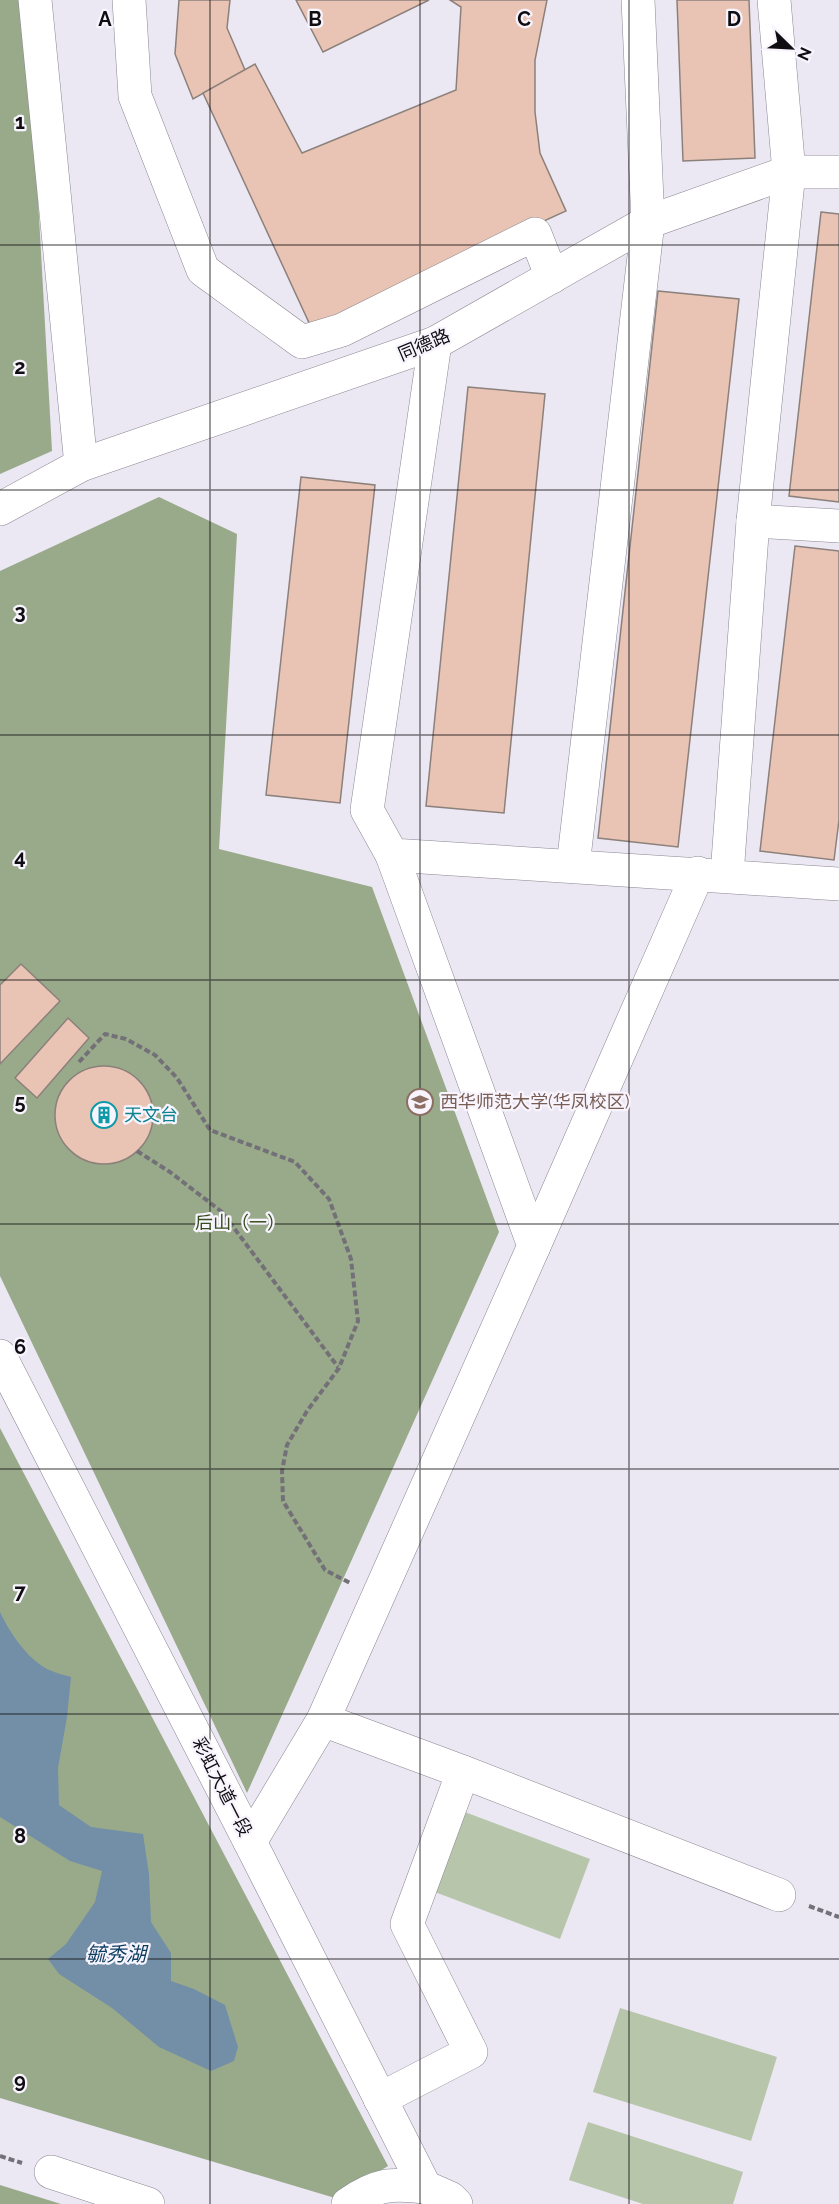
<svg xmlns="http://www.w3.org/2000/svg" width="839" height="2204" font-family="Raleway,'Noto Sans SC',sans-serif">
<style>
.green{fill:#b7c6ab}
.forest{fill:#99aa8b}
.water{fill:#738fa7}
.building{fill:#e9c4b4;stroke:#8c807b;stroke-width:1.5}
.lines{fill:none;stroke-linecap:round;stroke-linejoin:round}
.street-casing{stroke:#8b8792;stroke-width:34}
.path{stroke:#737078;stroke-width:4;stroke-dasharray:6 3;stroke-linecap:butt}
.street{stroke:#fff;stroke-width:33}
.grid{fill:none;stroke:#0f0d11;stroke-width:1.5;stroke-opacity:0.55}
.labels{text-anchor:middle;stroke-width:4.5;stroke-linejoin:round;paint-order:stroke}
.street-label{font-size:18px;fill:#0f0d11;stroke:#f8f4fe}
.education-label{font-size:18px;fill:#785e54;stroke:#f8f4fe;text-anchor:start}
.culture-label{font-size:18px;fill:#0d838f;stroke:#f8f4fe;text-anchor:start}
.park-label{font-size:18px;fill:#354d1d;stroke:#f8f4fe}
.water-label{font-size:20px;font-style:italic;fill:#0b3c5e;stroke:#f8f4fe}
.grid-label{font-size:20px;text-anchor:middle;font-weight:bold;fill:#0f0d11;stroke:#f8f4fe;stroke-width:4.5;stroke-linejoin:round;paint-order:stroke}
</style>
<rect width="100%" height="100%" fill="#ebe7f3"/>
<!-- green -->
<g class="green">
<path d="M 462,1811 L 590,1859 L 560,1939 L 432,1891 Z"/>
<path d="M 620,2008 L 777,2057 L 751,2141 L 593,2092 Z"/>
<path d="M 588,2122 L 743,2172 L 733,2204 L 643,2204 L 569,2180 Z"/>
</g>
<!-- forest -->
<g class="forest">
<path d="M 0,0 L 24,0 L 37,180 L 52,451 L 0,474 Z"/>
<path d="M 159,497 L 237,534 L 219,849 L 372,887 L 499,1232 L 247,1793 L 0,1276 L 0,571 Z"/>
<path d="M 0,1428 L 388,2166 L 335,2198 L 0,2098 Z"/>
<path d="M 0,2185 L 61,2204 L 0,2204 Z"/>
</g>
<!-- water -->
<path class="water" d="M 0,1612 C 10,1633 27,1659 49,1670 C 56,1673 64,1675 71,1677 L 67,1717 L 58,1768 L 59,1805 L 91,1827 L 143,1834 L 149,1874 L 151,1922 L 171,1953 L 171,1981 L 194,1989 L 225,2005 L 238,2047 L 234,2061 L 211,2071 L 159,2047 L 112,2008 L 59,1974 L 48,1959 L 66,1944 L 95,1902 L 102,1871 L 70,1861 L 0,1817 Z"/>
<!-- building -->
<g class="building">
<path d="M 179,0 L 230,0 L 227,28 L 245,70 L 193,99 L 175,54 Z"/>
<path d="M 296,0 L 429,0 L 323,52 Z"/>
<path d="M 450,0 L 547,0 L 535,60 L 535,112 L 540,153 L 566,211 L 311,327 L 203,93 L 255,64 L 302,153 L 456,90 L 461,7 Z"/>
<path d="M 677,0 L 749,0 L 755,158 L 683,161 Z"/>
<path d="M 821,212 L 839,214 L 839,502 L 789,496 Z"/>
<path d="M 658,291 L 739,299 L 678,847 L 598,838 Z"/>
<path d="M 468,387 L 545,394 L 504,813 L 426,806 Z"/>
<path d="M 301,477 L 375,485 L 340,803 L 266,795 Z"/>
<path d="M 795,546 L 839,551 L 839,820 L 834,860 L 760,851 Z"/>
<path d="M 21,964 L 60,1001 L 0,1064 L 0,985 Z"/>
<path d="M 68,1018 L 89,1038 L 37,1098 L 15,1078 Z"/>
<circle cx="104" cy="1115" r="49"/>
</g>
<g class="lines">
<defs>
<g id="street">
<path d="M 35,0 L 81,465"/>
<path d="M 129,0 L 135,96 L 203,270 L 302,342 L 342,330 L 535,234 L 552,277"/>
<path d="M 435,343 L 367,810 L 392,855 L 839,884"/>
<path d="M 0,509 L 81,465 L 435,343 L 648,222 L 789,172 L 839,172"/>
<path d="M 753,521 L 839,526"/>
<path d="M 392,855 L 534,1246"/>
<path d="M 573,866 L 648,222 L 638,0"/>
<path d="M 727,875 L 753,521 L 789,172 L 774,0"/>
<path d="M 0,1356 L 250,1842 L 425,2187 L 450,2198 L 456,2204"/>
<path d="M 323,1720 L 463,1772 L 779,1895"/>
<path d="M 250,1842 L 323,1720 L 534,1246 L 698,873"/>
<path d="M 380,2099 L 471,2052 L 407,1924 L 463,1772"/>
<path d="M 51,2172 L 148,2204"/>
<path d="M 348,2204 C 377,2184 391,2183 425,2187"/>
</g>
</defs>
<!-- street casing -->
<use href="#street" class="street-casing"/>
<!-- path -->
<g class="path">
<path d="M 79,1062 L 105,1034 L 126,1039 L 155,1055 L 177,1078 L 210,1130 L 295,1162 L 329,1199 L 351,1259 L 358,1321 L 339,1368 L 307,1411 L 287,1445 L 282,1471 L 283,1501 L 325,1570 L 350,1583"/>
<path d="M 137,1151 L 170,1172 L 222,1212 L 338,1367"/>
<path d="M 809,1906 L 839,1917"/>
<path d="M 0,2156 L 22,2163"/>
</g>
<!-- street -->
<use href="#street" class="street"/>
</g>
<!-- grid -->
<path class="grid" d="M 210,0 L 210,2204M 420,0 L 420,2204M 629,0 L 629,2204M 0,245 L 839,245M 0,490 L 839,490M 0,735 L 839,735M 0,980 L 839,980M 0,1224 L 839,1224M 0,1469 L 839,1469M 0,1714 L 839,1714M 0,1959 L 839,1959"/>
<!-- icons -->
<defs>
<symbol id="university-ring" viewBox="-11 -11 22 22"><circle r="9.5" fill="#f8f4fe" stroke="#8d6e63" stroke-width="1.5"/><path d="M0-5L7-2L0 1L-7-2ZM-4 1L0 2.5L4 1V4Q0 6-4 4Z" fill="#8d6e63"/></symbol>
<symbol id="building-ring" viewBox="-11 -11 22 22"><circle r="9.5" fill="#f8f4fe" stroke="#0f9aa8" stroke-width="1.5"/><path d="M-4-6H4V6H1V3H-1V6H-4ZM-2.5-4.3h1.7v1.8h-1.7ZM.8-4.3h1.7v1.8H.8ZM-2.5-1h1.7V.8h-1.7ZM.8-1h1.7V.8H.8Z" fill="#0f9aa8"/></symbol>
</defs>
<g fill-rule="evenodd">
<use href="#university-ring" x="405" y="1087" width="30" height="30"/>
<use href="#building-ring" x="89" y="1100" width="30" height="30"/>
</g>
<g class="labels">
<!-- street labels -->
<g class="street-label">
<text transform="translate(424 345) rotate(-23)" y="6">同德路</text>
<text transform="translate(222 1787) rotate(63)" y="6">彩虹大道一段</text>
</g>
<!-- education labels -->
<g class="education-label">
<text x="440" y="1108">西华师范大学(华凤校区)</text>
</g>
<!-- culture labels -->
<g class="culture-label">
<text x="124" y="1121">天文台</text>
</g>
<!-- park labels -->
<g class="park-label">
<text x="240" y="1229">后山（一）</text>
</g>
<!-- water labels -->
<g class="water-label">
<text x="116" y="1961">毓秀湖</text>
</g>
</g>
<g class="grid-label">
<text x="105" y="26">A</text>
<text x="315" y="26">B</text>
<text x="524" y="26">C</text>
<text x="734" y="26">D</text>
<text x="20" y="129">1</text>
<text x="20" y="374">2</text>
<text x="20" y="619">3</text>
<text x="20" y="864">4</text>
<text x="20" y="1109">5</text>
<text x="20" y="1354">6</text>
<text x="20" y="1599">7</text>
<text x="20" y="1843">8</text>
<text x="20" y="2088">9</text>
</g>
<!-- north arrow -->
<g transform="translate(791 48) rotate(114)" stroke="#f8f4fe" stroke-width="4.5" paint-order="stroke">
<path d="M0-4.5L10 22L0 15L-10 22Z" fill="#0f0d11"/>
<text y="-9" font-size="16" font-weight="bold" text-anchor="middle" fill="#0f0d11">N</text>
</g>
</svg>
